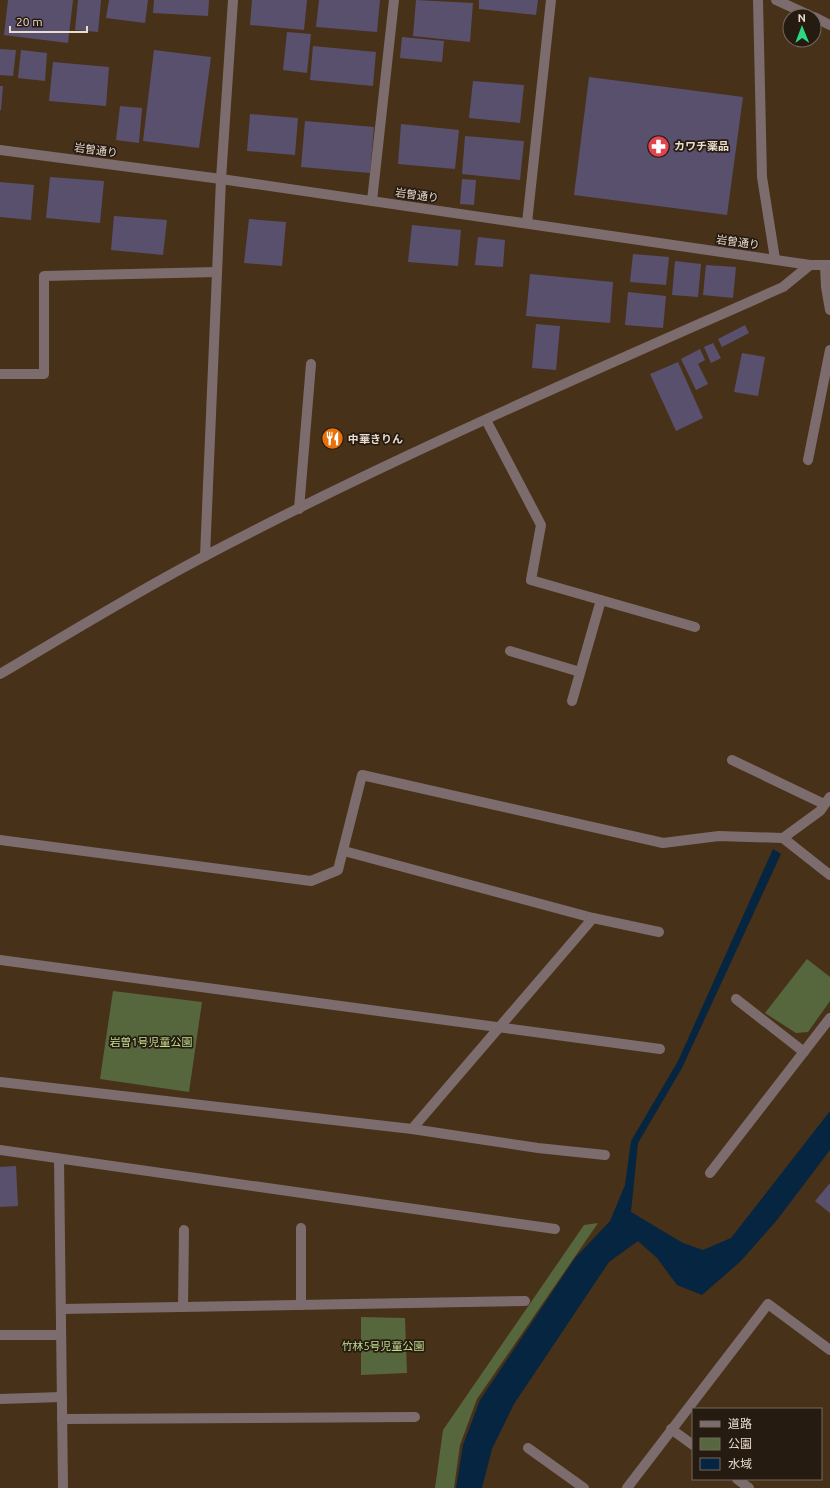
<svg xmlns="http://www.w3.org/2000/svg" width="830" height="1488" font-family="Ubuntu,'Noto Sans JP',sans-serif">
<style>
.green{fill:#57673d}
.water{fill:#062540}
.building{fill:#59506e}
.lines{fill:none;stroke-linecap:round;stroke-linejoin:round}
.minor{stroke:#7d6c6e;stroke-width:10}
.labels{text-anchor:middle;stroke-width:3.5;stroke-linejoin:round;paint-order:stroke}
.poi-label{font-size:11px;font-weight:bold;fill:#eadcce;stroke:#261b11;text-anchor:start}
.street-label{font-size:11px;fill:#eadcce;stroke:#261b11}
.park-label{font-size:11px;fill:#c1df8f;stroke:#261b11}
</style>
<rect width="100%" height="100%" fill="#483119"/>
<!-- green -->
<g class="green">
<path d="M 807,959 L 830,977 L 830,1001 L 808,1032 L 796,1033 L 765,1013 Z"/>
<path d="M 113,991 L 202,1002 L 189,1092 L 100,1079 Z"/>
<path d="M 598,1223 L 477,1399 L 460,1445 L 454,1488 L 435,1488 L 443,1430 L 584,1225 Z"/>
<path d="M 361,1317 L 405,1318 L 407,1373 L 361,1375 Z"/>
</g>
<!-- water -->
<path class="water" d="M 773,849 L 781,854 L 682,1068 L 638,1143 L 631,1212 L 683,1243 L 703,1250 L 731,1238 L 830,1111 L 830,1150 L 777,1220 L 741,1261 L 702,1295 L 677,1285 L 657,1258 L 638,1241 L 609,1262 L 514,1404 L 492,1449 L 482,1488 L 456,1488 L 463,1445 L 480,1400 L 575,1258 L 610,1221 L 625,1185 L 631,1141 L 678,1061 Z"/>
<!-- building -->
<g class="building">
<path d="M 8,0 L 73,0 L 68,43 L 4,35 Z"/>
<path d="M 78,0 L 101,0 L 98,32 L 75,30 Z"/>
<path d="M 109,0 L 148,0 L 145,23 L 106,18 Z"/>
<path d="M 154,0 L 209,0 L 208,16 L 153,13 Z"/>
<path d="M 252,0 L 307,0 L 304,30 L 250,25 Z"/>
<path d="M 319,0 L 380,0 L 377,32 L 316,27 Z"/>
<path d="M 416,0 L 473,3 L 470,42 L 413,36 Z"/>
<path d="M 479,0 L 538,0 L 536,15 L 479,9 Z"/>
<path d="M 287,32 L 311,34 L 307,73 L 283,70 Z"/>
<path d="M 402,37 L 444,41 L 442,62 L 400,58 Z"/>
<path d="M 313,46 L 376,52 L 373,86 L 310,80 Z"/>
<path d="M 0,49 L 16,50 L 13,76 L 0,75 Z"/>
<path d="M 21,50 L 47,53 L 45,81 L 18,78 Z"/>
<path d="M 154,50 L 211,57 L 199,148 L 143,141 Z"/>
<path d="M 53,62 L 109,67 L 106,106 L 49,101 Z"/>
<path d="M 589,77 L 743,97 L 727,215 L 574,195 Z"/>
<path d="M 473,81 L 524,85 L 520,123 L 469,118 Z"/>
<path d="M 0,86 L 3,86 L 1,110 L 0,110 Z"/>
<path d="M 120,106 L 142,108 L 139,143 L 116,140 Z"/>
<path d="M 250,114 L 298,118 L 295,155 L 247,151 Z"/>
<path d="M 305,121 L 374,127 L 370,173 L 301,167 Z"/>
<path d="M 401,124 L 459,130 L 455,169 L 398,164 Z"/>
<path d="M 465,136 L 524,141 L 520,180 L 462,174 Z"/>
<path d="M 50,177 L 104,181 L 100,223 L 46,218 Z"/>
<path d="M 462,179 L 476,180 L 474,205 L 460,204 Z"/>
<path d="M 0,182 L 34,185 L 31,220 L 0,217 Z"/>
<path d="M 114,216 L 167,220 L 163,255 L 111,250 Z"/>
<path d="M 249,219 L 286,222 L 282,266 L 244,263 Z"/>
<path d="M 412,225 L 461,230 L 458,266 L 408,262 Z"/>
<path d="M 478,237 L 505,240 L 503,267 L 475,265 Z"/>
<path d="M 633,254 L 669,257 L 666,285 L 630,282 Z"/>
<path d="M 675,261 L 701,264 L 698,297 L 672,295 Z"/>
<path d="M 706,265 L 736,267 L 733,298 L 703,295 Z"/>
<path d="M 530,274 L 613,282 L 610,323 L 526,316 Z"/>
<path d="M 628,292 L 666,296 L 663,328 L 625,325 Z"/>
<path d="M 536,324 L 560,326 L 556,370 L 532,368 Z"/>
<path d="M 745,325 L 749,333 L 722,347 L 718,339 Z"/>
<path d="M 713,343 L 721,358 L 711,363 L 704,347 Z"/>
<path d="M 700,349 L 705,360 L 698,364 L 708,384 L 696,390 L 681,359 Z"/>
<path d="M 742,353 L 765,357 L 758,396 L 734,392 Z"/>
<path d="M 678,362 L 703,418 L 676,431 L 650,374 Z"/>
<path d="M 16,1166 L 18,1206 L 0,1207 L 0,1167 Z"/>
<path d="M 830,1183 L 830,1213 L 815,1201 Z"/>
</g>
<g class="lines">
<!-- minor -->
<g class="minor">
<path d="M 758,0 L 762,177 L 775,259"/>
<path d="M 776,0 L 811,16"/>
<path d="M 814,17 L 830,25"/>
<path d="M 0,150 L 221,179 L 810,265 L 830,265"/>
<path d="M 372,201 L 394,0"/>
<path d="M 527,223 L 551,0"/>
<path d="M 825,266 L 826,287 L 830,310"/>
<path d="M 0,374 L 44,374 L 44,276 L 217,272"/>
<path d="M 486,420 L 541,525 L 531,580 L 695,627"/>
<path d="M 808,460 L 830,350"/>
<path d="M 299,509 L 311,364"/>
<path d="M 205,556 L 221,179 L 233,0"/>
<path d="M 510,651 L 580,672"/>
<path d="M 0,674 C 68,634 136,592 205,556 C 393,457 589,373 783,287 L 810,265"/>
<path d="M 572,701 L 601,600"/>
<path d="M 732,760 L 824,804"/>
<path d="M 783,838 L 830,875"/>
<path d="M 0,840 L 311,881 L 338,870 L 362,775 L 663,843 L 719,836 L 783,838 L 820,811 L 830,797"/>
<path d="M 593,918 L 659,932"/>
<path d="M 0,960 L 660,1049"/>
<path d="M 736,999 L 804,1052"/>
<path d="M 0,1082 L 412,1129 L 593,918 L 344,851"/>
<path d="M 412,1129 L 538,1148 L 605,1155"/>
<path d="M 0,1150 L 555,1229"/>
<path d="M 59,1159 L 63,1488"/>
<path d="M 710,1173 L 830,1018"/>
<path d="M 301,1228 L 301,1305"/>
<path d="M 183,1307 L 184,1230"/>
<path d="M 61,1309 L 525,1301"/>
<path d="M 0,1335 L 61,1335"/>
<path d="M 0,1399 L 62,1397"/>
<path d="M 62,1419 L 415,1417"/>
<path d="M 671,1429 L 693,1445"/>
<path d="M 528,1448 L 584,1488"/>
<path d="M 737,1479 L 749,1488"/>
<path d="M 627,1488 L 768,1304 L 830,1350"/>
</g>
</g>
<!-- icons -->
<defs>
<symbol id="pharmacy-disc" viewBox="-11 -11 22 22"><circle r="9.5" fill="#e0444e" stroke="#261b11"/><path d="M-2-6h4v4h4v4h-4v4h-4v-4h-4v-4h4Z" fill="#fff"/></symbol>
<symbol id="restaurant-disc" viewBox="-11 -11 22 22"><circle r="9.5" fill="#e8710a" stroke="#261b11"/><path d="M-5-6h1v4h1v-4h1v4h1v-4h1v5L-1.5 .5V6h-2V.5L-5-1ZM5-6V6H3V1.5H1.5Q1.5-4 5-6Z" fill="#fff"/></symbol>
</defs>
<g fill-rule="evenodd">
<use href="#pharmacy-disc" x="646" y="134" width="25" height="25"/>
<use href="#restaurant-disc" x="320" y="426" width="25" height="25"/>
</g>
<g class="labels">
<!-- poi labels -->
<g class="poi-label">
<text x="674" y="150">カワチ薬品</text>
<text x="348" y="443">中華きりん</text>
</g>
<!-- street labels -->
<g class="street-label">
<text transform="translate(96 150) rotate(8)" y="4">岩曽通り</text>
<text transform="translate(417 195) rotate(8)" y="4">岩曽通り</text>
<text transform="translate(738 242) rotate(8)" y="4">岩曽通り</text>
</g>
<!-- park labels -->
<g class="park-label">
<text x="151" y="1046">岩曽1号児童公園</text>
<text x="383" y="1350">竹林5号児童公園</text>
</g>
</g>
<!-- legend -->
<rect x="692" y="1408" width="130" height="72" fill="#261b11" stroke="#74685d"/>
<rect x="700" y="1421" width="20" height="6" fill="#7d6c6e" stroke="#74685d"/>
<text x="728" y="1428" font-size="12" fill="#eadcce">道路</text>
<rect x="700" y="1438" width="20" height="12" fill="#57673d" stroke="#74685d"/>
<text x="728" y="1448" font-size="12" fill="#eadcce">公園</text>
<rect x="700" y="1458" width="20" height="12" fill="#062540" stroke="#74685d"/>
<text x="728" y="1468" font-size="12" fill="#eadcce">水域</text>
<!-- north arrow -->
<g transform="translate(802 28) rotate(359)"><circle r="19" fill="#261b11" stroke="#74685d"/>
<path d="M0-3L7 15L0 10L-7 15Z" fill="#2ed883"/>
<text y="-6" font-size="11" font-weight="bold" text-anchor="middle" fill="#eadcce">N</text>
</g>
<!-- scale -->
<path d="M10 26v6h77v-6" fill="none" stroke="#eadcce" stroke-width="2"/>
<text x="16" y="26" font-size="12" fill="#eadcce" stroke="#261b11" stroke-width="3" paint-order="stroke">20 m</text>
</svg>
